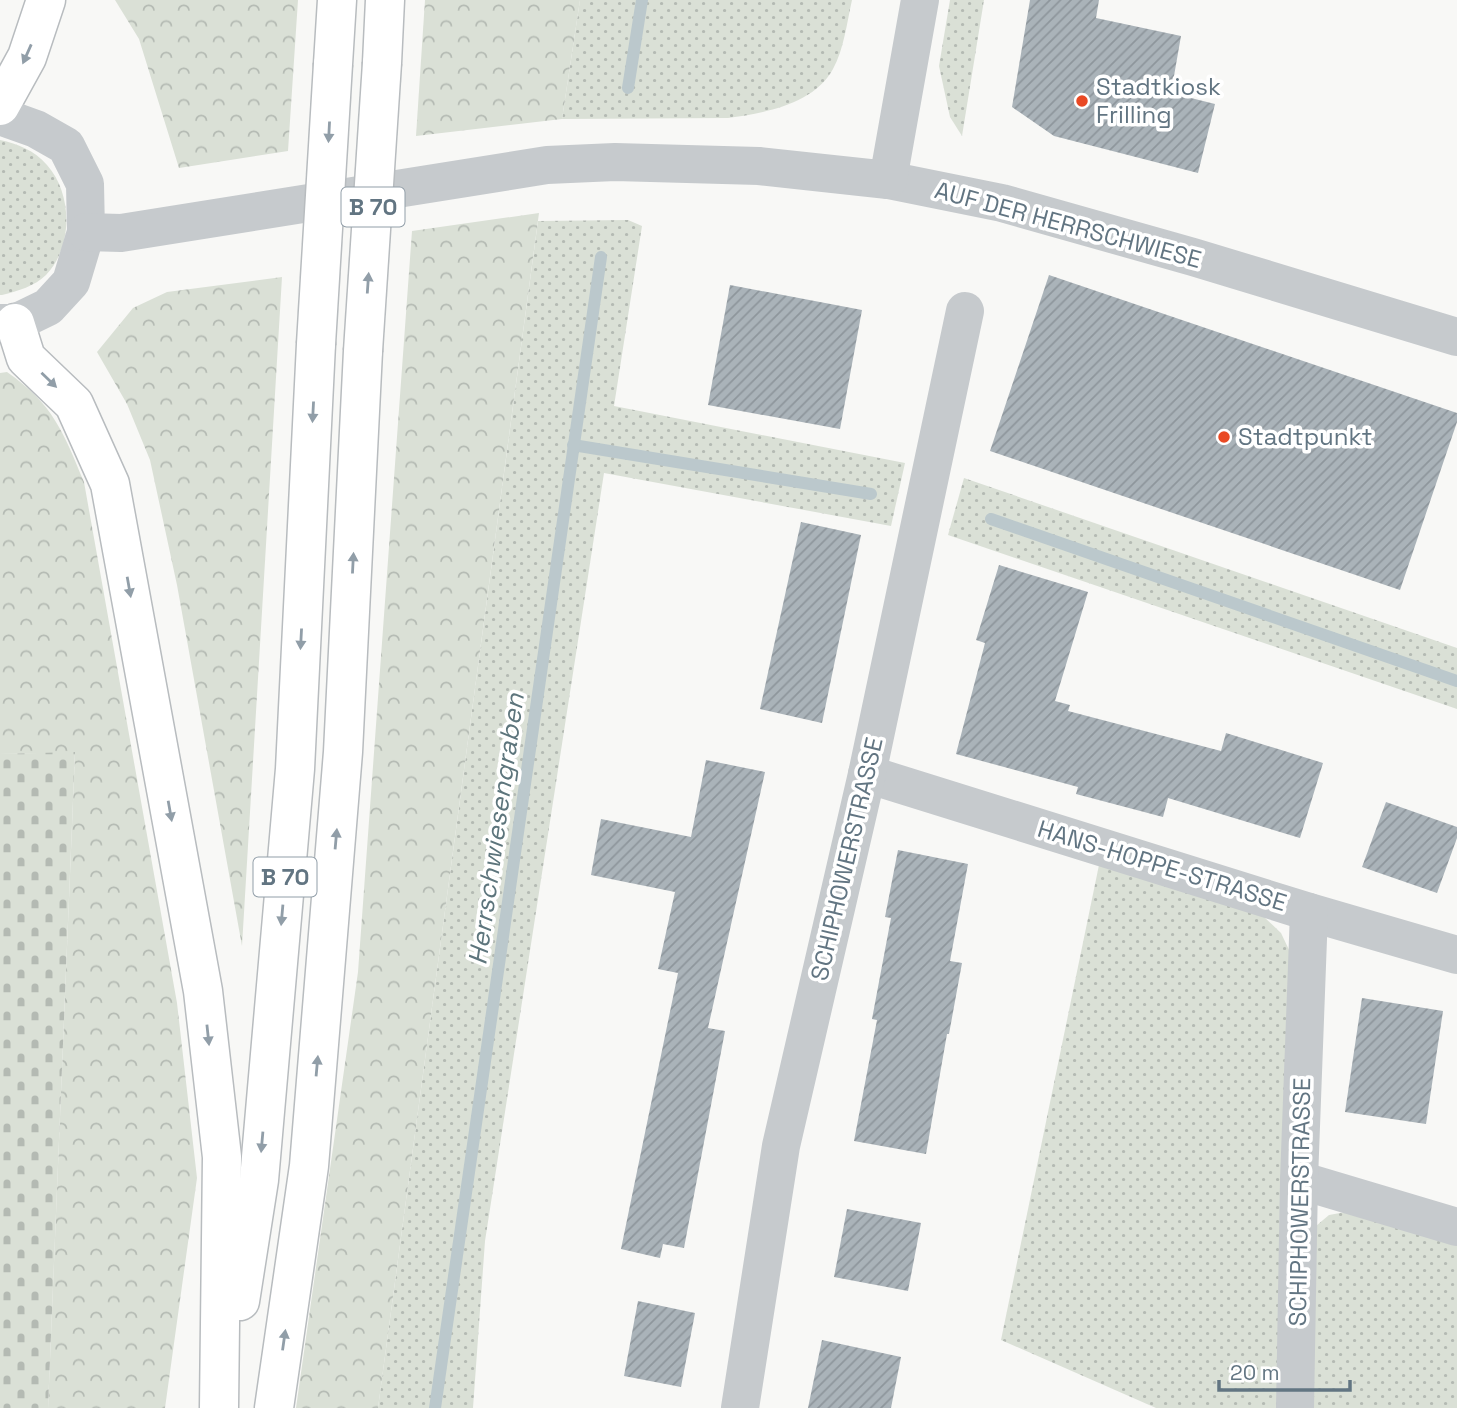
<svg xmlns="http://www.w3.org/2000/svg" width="1457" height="1408" font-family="'Space Grotesk',sans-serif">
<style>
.grass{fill:url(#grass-dots)}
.forest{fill:url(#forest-crowns)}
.cemetery{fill:url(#cemetery-stones)}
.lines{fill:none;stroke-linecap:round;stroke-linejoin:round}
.stream{stroke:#bbc8cc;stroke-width:12}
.building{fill:url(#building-hatch)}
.trunk-casing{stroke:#b8bcbf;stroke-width:41}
.minor{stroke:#c6cacd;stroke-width:38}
.tertiary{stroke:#c6cacd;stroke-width:38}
.trunk{stroke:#fff;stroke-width:38}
.trunk-bridge-casing{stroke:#b8bcbf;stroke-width:41;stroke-linecap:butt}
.trunk-bridge{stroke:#fff;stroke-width:38}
.oneway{fill:#919ea8}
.poi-dot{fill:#e94924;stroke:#fff;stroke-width:2.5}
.labels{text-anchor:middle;stroke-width:7;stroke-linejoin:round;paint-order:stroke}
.shield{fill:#fff;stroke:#919ea8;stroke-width:2}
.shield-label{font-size:23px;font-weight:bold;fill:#627582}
.poi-label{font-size:24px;fill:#627582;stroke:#fff;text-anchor:start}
.street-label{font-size:24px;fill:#627582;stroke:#fff}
.water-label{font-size:26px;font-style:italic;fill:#5d757c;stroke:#fff}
</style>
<defs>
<pattern id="grass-dots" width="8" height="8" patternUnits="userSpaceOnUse" patternTransform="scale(1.75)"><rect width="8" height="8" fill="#dae0d6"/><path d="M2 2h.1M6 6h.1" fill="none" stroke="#b4bab3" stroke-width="1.8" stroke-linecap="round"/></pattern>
<pattern id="forest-crowns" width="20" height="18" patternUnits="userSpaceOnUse" patternTransform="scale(1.75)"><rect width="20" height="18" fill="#dae0d6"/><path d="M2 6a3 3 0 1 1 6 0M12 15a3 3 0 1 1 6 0" fill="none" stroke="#b4bab3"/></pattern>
<pattern id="cemetery-stones" width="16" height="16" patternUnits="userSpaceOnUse" patternTransform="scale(1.75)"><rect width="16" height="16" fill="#dae0d6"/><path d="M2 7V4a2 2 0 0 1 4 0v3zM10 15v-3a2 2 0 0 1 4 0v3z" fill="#b4bab3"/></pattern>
<pattern id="building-hatch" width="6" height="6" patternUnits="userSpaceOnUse" patternTransform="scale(1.75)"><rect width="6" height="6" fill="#aab3b9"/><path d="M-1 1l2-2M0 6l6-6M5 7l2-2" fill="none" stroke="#8e969c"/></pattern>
</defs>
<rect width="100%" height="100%" fill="#f8f8f6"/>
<!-- grass -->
<g class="grass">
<path d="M 580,0 L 852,0 C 847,22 844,49 833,69 C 814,104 765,113 728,118 L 562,119 Z"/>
<path d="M 950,0 L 984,0 L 962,136 L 950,117 L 939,66 Z"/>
<path d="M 0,140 C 18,144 34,150 47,165 C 73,194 73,247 46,275 C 35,286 18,291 2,295 L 0,295 Z"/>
<path d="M 628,220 L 642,226 L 614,406 L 905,463 L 891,526 L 604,473 L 485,1241 L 473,1408 L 378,1408 L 538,221 Z"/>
<path d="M 964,478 L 1457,648 L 1457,709 L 948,535 Z"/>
<path d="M 1099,865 L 1263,916 L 1281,933 L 1290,952 L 1278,1408 L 1156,1408 L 1001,1340 Z"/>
<path d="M 1351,1211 L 1457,1238 L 1457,1408 L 1308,1408 L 1316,1226 L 1329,1215 Z"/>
</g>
<!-- forest -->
<g class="forest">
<path d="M 115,0 L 298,0 L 288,151 L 179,168 L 139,39 Z"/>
<path d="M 425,0 L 580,0 L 562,119 L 416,136 Z"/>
<path d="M 539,213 L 378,1408 L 296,1408 L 358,972 L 412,231 Z"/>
<path d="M 282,277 L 242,946 L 177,585 L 150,460 L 127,404 L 97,352 L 133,308 L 167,292 Z"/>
<path d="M 7,372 C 54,405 63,432 84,482 L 177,1003 L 197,1178 L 165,1408 L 48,1408 L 75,753 L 0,754 L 0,373 Z"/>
</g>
<!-- cemetery -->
<path class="cemetery" d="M 75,752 L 48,1408 L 0,1408 L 0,754 Z"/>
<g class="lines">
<!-- stream -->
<g class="stream">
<path d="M 628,88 L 642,0"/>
<path d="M 573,445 L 871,494"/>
<path d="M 991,519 L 1457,681"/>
<path d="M 435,1408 L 601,257"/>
</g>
</g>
<!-- building -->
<g class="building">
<path d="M 1030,0 L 1099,0 L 1096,18 L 1181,36 L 1171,93 L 1215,104 L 1198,173 L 1054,136 L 1012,107 Z"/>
<path d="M 1049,275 L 1457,413 L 1457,422 L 1400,590 L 990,451 Z"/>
<path d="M 730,285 L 862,310 L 840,429 L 708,405 Z"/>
<path d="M 801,522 L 861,535 L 822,723 L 760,709 Z"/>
<path d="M 999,565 L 1088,592 L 1055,701 L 1070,705 L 1068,711 L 1221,751 L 1226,733 L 1323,763 L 1300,838 L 1168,798 L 1163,817 L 1076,794 L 1078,787 L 956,754 L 985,643 L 976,640 Z"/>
<path d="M 706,760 L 765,772 L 708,1028 L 725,1031 L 684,1248 L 663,1244 L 660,1258 L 621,1249 L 678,973 L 658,969 L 675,892 L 591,875 L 601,819 L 691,837 Z"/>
<path d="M 1386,802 L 1457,827 L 1457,838 L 1437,893 L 1362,867 Z"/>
<path d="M 898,850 L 968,864 L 950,961 L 962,963 L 949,1034 L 947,1034 L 926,1154 L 854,1141 L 877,1020 L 872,1019 L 891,918 L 885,917 Z"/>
<path d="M 1362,998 L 1443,1011 L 1426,1124 L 1345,1112 Z"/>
<path d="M 847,1209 L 921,1223 L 908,1291 L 834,1277 Z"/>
<path d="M 638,1301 L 695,1313 L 681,1387 L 624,1376 Z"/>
<path d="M 822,1340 L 901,1357 L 891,1408 L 808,1408 Z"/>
</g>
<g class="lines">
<defs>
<g id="trunk">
<path d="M 382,63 L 385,0"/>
<path d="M 333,64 L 337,0"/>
<path d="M 0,106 L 27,57 L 46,0"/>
<path d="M 15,323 L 26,358 L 74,404 L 110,484 L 203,991 L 222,1157 L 219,1408"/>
<path d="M 240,1301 L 259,1180 L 295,769 L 316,344"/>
<path d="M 274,1408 L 309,1166 L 343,752 L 363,351"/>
</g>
</defs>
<!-- trunk casing -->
<use href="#trunk" class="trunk-casing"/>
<!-- minor -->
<g class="minor">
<path d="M 888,180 L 1002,203 L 1193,257 L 1457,337"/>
<path d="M 867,774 L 1309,912 L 1457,955"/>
<path d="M 1299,1180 L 1457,1227"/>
<path d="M 740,1408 L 781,1146 L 867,774 L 965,311"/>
<path d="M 1295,1408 L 1299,1180 L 1309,912"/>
</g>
<!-- tertiary -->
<g class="tertiary">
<path d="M 0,116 L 36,129 L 66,146 L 85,184 L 86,232 L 71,282 L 48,307 L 15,323 L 0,323"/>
<path d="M 86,232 L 121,233 L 547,165 L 615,162 L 759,166 L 888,180 L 920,0"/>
</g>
<!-- trunk -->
<use href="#trunk" class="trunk"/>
<defs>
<g id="trunk-bridge">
<path d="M 316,344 L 333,64"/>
<path d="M 363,351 L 382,63"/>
</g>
</defs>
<!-- trunk-bridge casing -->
<use href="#trunk-bridge" class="trunk-bridge-casing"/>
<!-- trunk-bridge -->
<use href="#trunk-bridge" class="trunk-bridge"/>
</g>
<!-- one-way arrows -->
<defs><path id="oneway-solid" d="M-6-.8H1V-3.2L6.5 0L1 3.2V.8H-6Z" transform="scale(1.75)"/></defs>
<g class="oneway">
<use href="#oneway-solid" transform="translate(27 54) rotate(114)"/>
<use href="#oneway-solid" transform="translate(329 132) rotate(93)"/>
<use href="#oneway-solid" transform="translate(368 283) rotate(-86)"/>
<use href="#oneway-solid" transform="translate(49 380) rotate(44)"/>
<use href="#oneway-solid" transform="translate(313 412) rotate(93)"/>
<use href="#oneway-solid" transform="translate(353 563) rotate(-87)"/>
<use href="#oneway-solid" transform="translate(129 587) rotate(80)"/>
<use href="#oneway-solid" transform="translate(301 639) rotate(93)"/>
<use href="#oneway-solid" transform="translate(170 811) rotate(80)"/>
<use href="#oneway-solid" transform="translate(336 839) rotate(-85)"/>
<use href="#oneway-solid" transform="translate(282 915) rotate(95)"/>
<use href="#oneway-solid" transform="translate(208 1035) rotate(84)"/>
<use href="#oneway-solid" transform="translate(317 1066) rotate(-85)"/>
<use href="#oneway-solid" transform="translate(262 1142) rotate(95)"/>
<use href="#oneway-solid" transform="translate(284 1340) rotate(-82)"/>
</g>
<!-- markers -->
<g class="poi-dot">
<circle cx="1082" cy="101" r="7"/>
<circle cx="1224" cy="437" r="7"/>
</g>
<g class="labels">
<!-- shield labels -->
<g class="shield">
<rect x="341.5" y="187.5" width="63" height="39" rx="5"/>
<rect x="253.5" y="857.5" width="63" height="39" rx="5"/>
</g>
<g class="shield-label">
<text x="373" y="215">B 70</text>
<text x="285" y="885">B 70</text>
</g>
<!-- poi labels -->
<g class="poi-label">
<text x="1096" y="95">Stadtkiosk<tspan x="1096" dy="28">Frilling</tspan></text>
<text x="1238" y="445">Stadtpunkt</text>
</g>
<!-- street labels -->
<g class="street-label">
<text transform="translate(1068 225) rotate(15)" y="8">AUF DER HERRSCHWIESE</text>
<text transform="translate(847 859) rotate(-77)" y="8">SCHIPHOWERSTRASSE</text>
<text transform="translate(1162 866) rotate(17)" y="8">HANS-HOPPE-STRASSE</text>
<text transform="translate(1300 1202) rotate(-89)" y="8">SCHIPHOWERSTRASSE</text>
</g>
<!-- water labels -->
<g class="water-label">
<text transform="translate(496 829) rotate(-82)" y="9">Herrschwiesengraben</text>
</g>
</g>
<!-- scale -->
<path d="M1219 1380v10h131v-10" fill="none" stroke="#627582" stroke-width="3.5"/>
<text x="1230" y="1380" font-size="21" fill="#627582" stroke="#ffffff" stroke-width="5" paint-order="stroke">20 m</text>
</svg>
